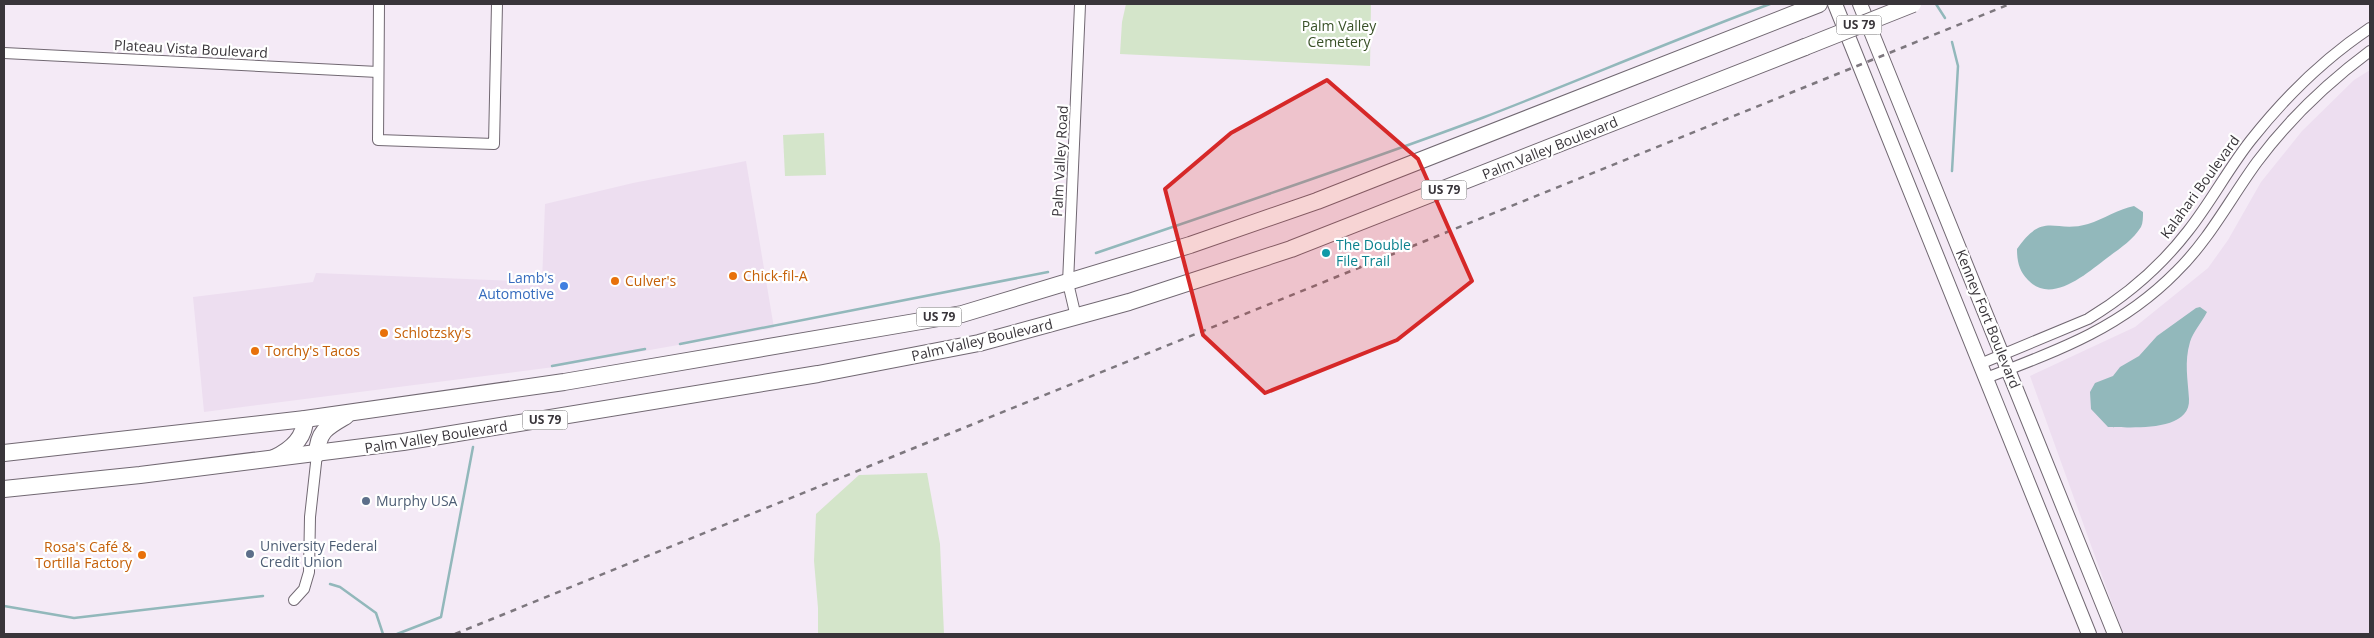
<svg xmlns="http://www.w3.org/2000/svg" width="2374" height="638" font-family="'Open Sans',sans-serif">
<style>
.built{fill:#eddef0}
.green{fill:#d4e5ca}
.water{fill:#92b8bb}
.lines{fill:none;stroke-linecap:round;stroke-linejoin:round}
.stream{stroke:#92b8bb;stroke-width:2.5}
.minor-casing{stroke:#716872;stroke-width:12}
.secondary-casing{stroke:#716872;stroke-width:16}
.trunk-casing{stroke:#716872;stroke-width:18}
.minor{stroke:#fff;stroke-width:10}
.secondary{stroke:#fff;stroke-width:14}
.trunk{stroke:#fff;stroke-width:16}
.rail{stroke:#7d777e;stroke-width:2.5;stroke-dasharray:6 6;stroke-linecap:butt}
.trunk-bridge-casing{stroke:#716872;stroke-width:18;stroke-linecap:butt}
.trunk-bridge{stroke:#fff;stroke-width:16}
.marked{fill:#d62828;fill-opacity:0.2;stroke:#d62828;stroke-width:4;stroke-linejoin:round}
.culture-dot{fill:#0f9aa8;stroke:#fff;stroke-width:2}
.food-dot{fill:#e8710a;stroke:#fff;stroke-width:2}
.shop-dot{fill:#3f7fe0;stroke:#fff;stroke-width:2}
.service-dot{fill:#5c6f8a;stroke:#fff;stroke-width:2}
.labels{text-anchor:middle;stroke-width:4.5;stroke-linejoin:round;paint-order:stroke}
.shield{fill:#fff;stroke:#747275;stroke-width:1}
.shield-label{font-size:12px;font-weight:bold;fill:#39353a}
.park-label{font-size:14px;fill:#395128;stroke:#fff}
.street-label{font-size:14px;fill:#39353a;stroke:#fff}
.culture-label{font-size:14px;fill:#0d838f;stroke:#fff;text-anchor:start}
.food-label{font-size:14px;fill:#c56008;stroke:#fff;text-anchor:start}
.shop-label{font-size:14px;fill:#366cbe;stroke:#fff;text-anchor:end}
.service-label{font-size:14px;fill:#4e5e75;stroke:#fff;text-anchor:start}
</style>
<rect width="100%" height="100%" fill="#f4eaf6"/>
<!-- built -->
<g class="built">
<path d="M 2370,70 L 2370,634 L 2123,634 L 2030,376 L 2135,327 L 2208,268 L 2228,240 L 2261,182 L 2302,131 L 2354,80 Z"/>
<path d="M 746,161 L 774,328 L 554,367 L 204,412 L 193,297 L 313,282 L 316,273 L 542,282 L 545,204 L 633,183 Z"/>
</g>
<!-- green -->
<g class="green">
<path d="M 1126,4 L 1371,4 L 1370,66 L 1120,54 L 1122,22 Z"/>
<path d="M 824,133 L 826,175 L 785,176 L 783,135 Z"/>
<path d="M 927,473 L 940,544 L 944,634 L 818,634 L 818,608 L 814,561 L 816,514 L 859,475 Z"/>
</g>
<!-- water -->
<g class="water">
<path d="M 2134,206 L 2143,212 C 2143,217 2143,223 2141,227 C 2133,240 2119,249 2107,258 C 2086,274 2051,305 2028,280 C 2019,271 2017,261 2017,249 C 2044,210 2054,234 2088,224 C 2104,219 2118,209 2134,206 Z"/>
<path d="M 2200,307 L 2207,312 C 2202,322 2193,332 2190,342 C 2184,362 2188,380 2189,399 C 2191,433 2128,427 2108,427 L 2091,409 L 2090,392 L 2095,383 L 2113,376 L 2120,367 L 2139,356 L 2157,336 L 2196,308 Z"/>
</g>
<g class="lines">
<!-- stream -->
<g class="stream">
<path d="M 1936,4 L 1945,18"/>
<path d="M 1952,171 L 1958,66 L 1952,42"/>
<path d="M 1096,253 C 1225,209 1354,166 1482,118 C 1578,81 1673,40 1770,4"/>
<path d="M 680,344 L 1048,272"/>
<path d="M 552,366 L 645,349"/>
<path d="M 330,584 L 340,587 L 376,613 L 383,634"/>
<path d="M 4,606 L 74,618 L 263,596"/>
<path d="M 397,634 L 441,617 L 473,447"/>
</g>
<defs>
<g id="minor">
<path d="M 379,4 L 378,140 L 494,144 L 497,4"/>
<path d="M 4,53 L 378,72"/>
<path d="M 1076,317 L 1068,283 L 1080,5"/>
<path d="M 1980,364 L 2088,319 C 2126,296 2161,266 2188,231 C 2211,202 2228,169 2251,140 C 2285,97 2325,58 2370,28"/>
<path d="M 1986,378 C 2057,351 2121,328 2176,272 C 2209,240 2230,199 2257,162 C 2289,119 2327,83 2370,51"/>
<path d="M 294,600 L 304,589 L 309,572 L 310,517 L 317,454"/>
</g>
<g id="secondary">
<path d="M 1835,4 L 2089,634"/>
<path d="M 1860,4 L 2115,634"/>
</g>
<g id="trunk">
<path d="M 4,453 L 305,419 L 564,382 L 962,314 L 1190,245 L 1317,201 L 1819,4"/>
<path d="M 317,454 C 318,431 327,427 346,416"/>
<path d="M 274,458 C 291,450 305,438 305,419"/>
<path d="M 4,489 L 140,475 L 403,442 L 818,374 L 979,343 L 1129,302 L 1291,249 L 1805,47"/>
</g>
</defs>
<!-- minor casing -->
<use href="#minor" class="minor-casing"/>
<!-- secondary casing -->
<use href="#secondary" class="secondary-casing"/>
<!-- trunk casing -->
<use href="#trunk" class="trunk-casing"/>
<!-- minor -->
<use href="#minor" class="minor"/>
<!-- secondary -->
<use href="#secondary" class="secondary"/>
<!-- trunk -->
<use href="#trunk" class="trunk"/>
<!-- rail -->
<path class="rail" d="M 455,634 L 2010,4"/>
<defs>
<path id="trunk-bridge" d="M 1805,47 L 1913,4"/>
</defs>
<!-- trunk-bridge casing -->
<use href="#trunk-bridge" class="trunk-bridge-casing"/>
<!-- trunk-bridge -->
<use href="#trunk-bridge" class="trunk-bridge"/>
</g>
<!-- marked area -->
<path class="marked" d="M 1327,80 L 1418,159 L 1472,281 L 1397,340 L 1265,393 L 1203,335 L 1165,189 L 1231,133 Z"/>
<!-- markers -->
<circle class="culture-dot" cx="1326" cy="253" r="5"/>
<g class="food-dot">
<circle cx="733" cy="276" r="5"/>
<circle cx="615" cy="281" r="5"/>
<circle cx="384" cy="333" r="5"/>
<circle cx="255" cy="351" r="5"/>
<circle cx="142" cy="555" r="5"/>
</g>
<circle class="shop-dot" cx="564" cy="286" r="5"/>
<g class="service-dot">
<circle cx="366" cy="501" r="5"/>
<circle cx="250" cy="554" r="5"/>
</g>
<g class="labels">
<!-- shield labels -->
<g class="shield">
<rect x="1836.5" y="15.5" width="45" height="19" rx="4"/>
<rect x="1421.5" y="180.5" width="45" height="19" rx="4"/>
<rect x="916.5" y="307.5" width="45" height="19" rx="4"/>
<rect x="522.5" y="410.5" width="45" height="19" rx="4"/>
</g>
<g class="shield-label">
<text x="1859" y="29">US 79</text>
<text x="1444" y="194">US 79</text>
<text x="939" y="321">US 79</text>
<text x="545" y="424">US 79</text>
</g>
<!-- park labels -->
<g class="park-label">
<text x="1339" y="31">Palm Valley<tspan x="1339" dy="16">Cemetery</tspan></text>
</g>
<!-- street labels -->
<g class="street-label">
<text transform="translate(191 49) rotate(3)" y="5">Plateau Vista Boulevard</text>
<text transform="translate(1550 148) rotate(-22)" y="5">Palm Valley Boulevard</text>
<text transform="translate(1060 161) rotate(-87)" y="5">Palm Valley Road</text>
<text transform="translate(2200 187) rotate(-54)" y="5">Kalahari Boulevard</text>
<text transform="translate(1988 319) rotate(68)" y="5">Kenney Fort Boulevard</text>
<text transform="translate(982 340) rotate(-13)" y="5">Palm Valley Boulevard</text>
<text transform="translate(436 437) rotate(-9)" y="5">Palm Valley Boulevard</text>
</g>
<!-- culture labels -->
<g class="culture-label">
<text x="1336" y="250">The Double<tspan x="1336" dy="16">File Trail</tspan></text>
</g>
<!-- food labels -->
<g class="food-label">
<text x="743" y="281">Chick-fil-A</text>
<text x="625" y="286">Culver's</text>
<text x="394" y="338">Schlotzsky's</text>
<text x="265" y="356">Torchy's Tacos</text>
<text x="132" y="552" text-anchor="end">Rosa's Café &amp;<tspan x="132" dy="16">Tortilla Factory</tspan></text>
</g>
<!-- shop labels -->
<g class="shop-label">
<text x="554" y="283">Lamb's<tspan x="554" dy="16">Automotive</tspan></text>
</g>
<!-- service labels -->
<g class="service-label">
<text x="376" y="506">Murphy USA</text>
<text x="260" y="551">University Federal<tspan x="260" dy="16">Credit Union</tspan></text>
</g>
</g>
<!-- border -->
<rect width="2374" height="638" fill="none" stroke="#39353a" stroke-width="10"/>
</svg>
